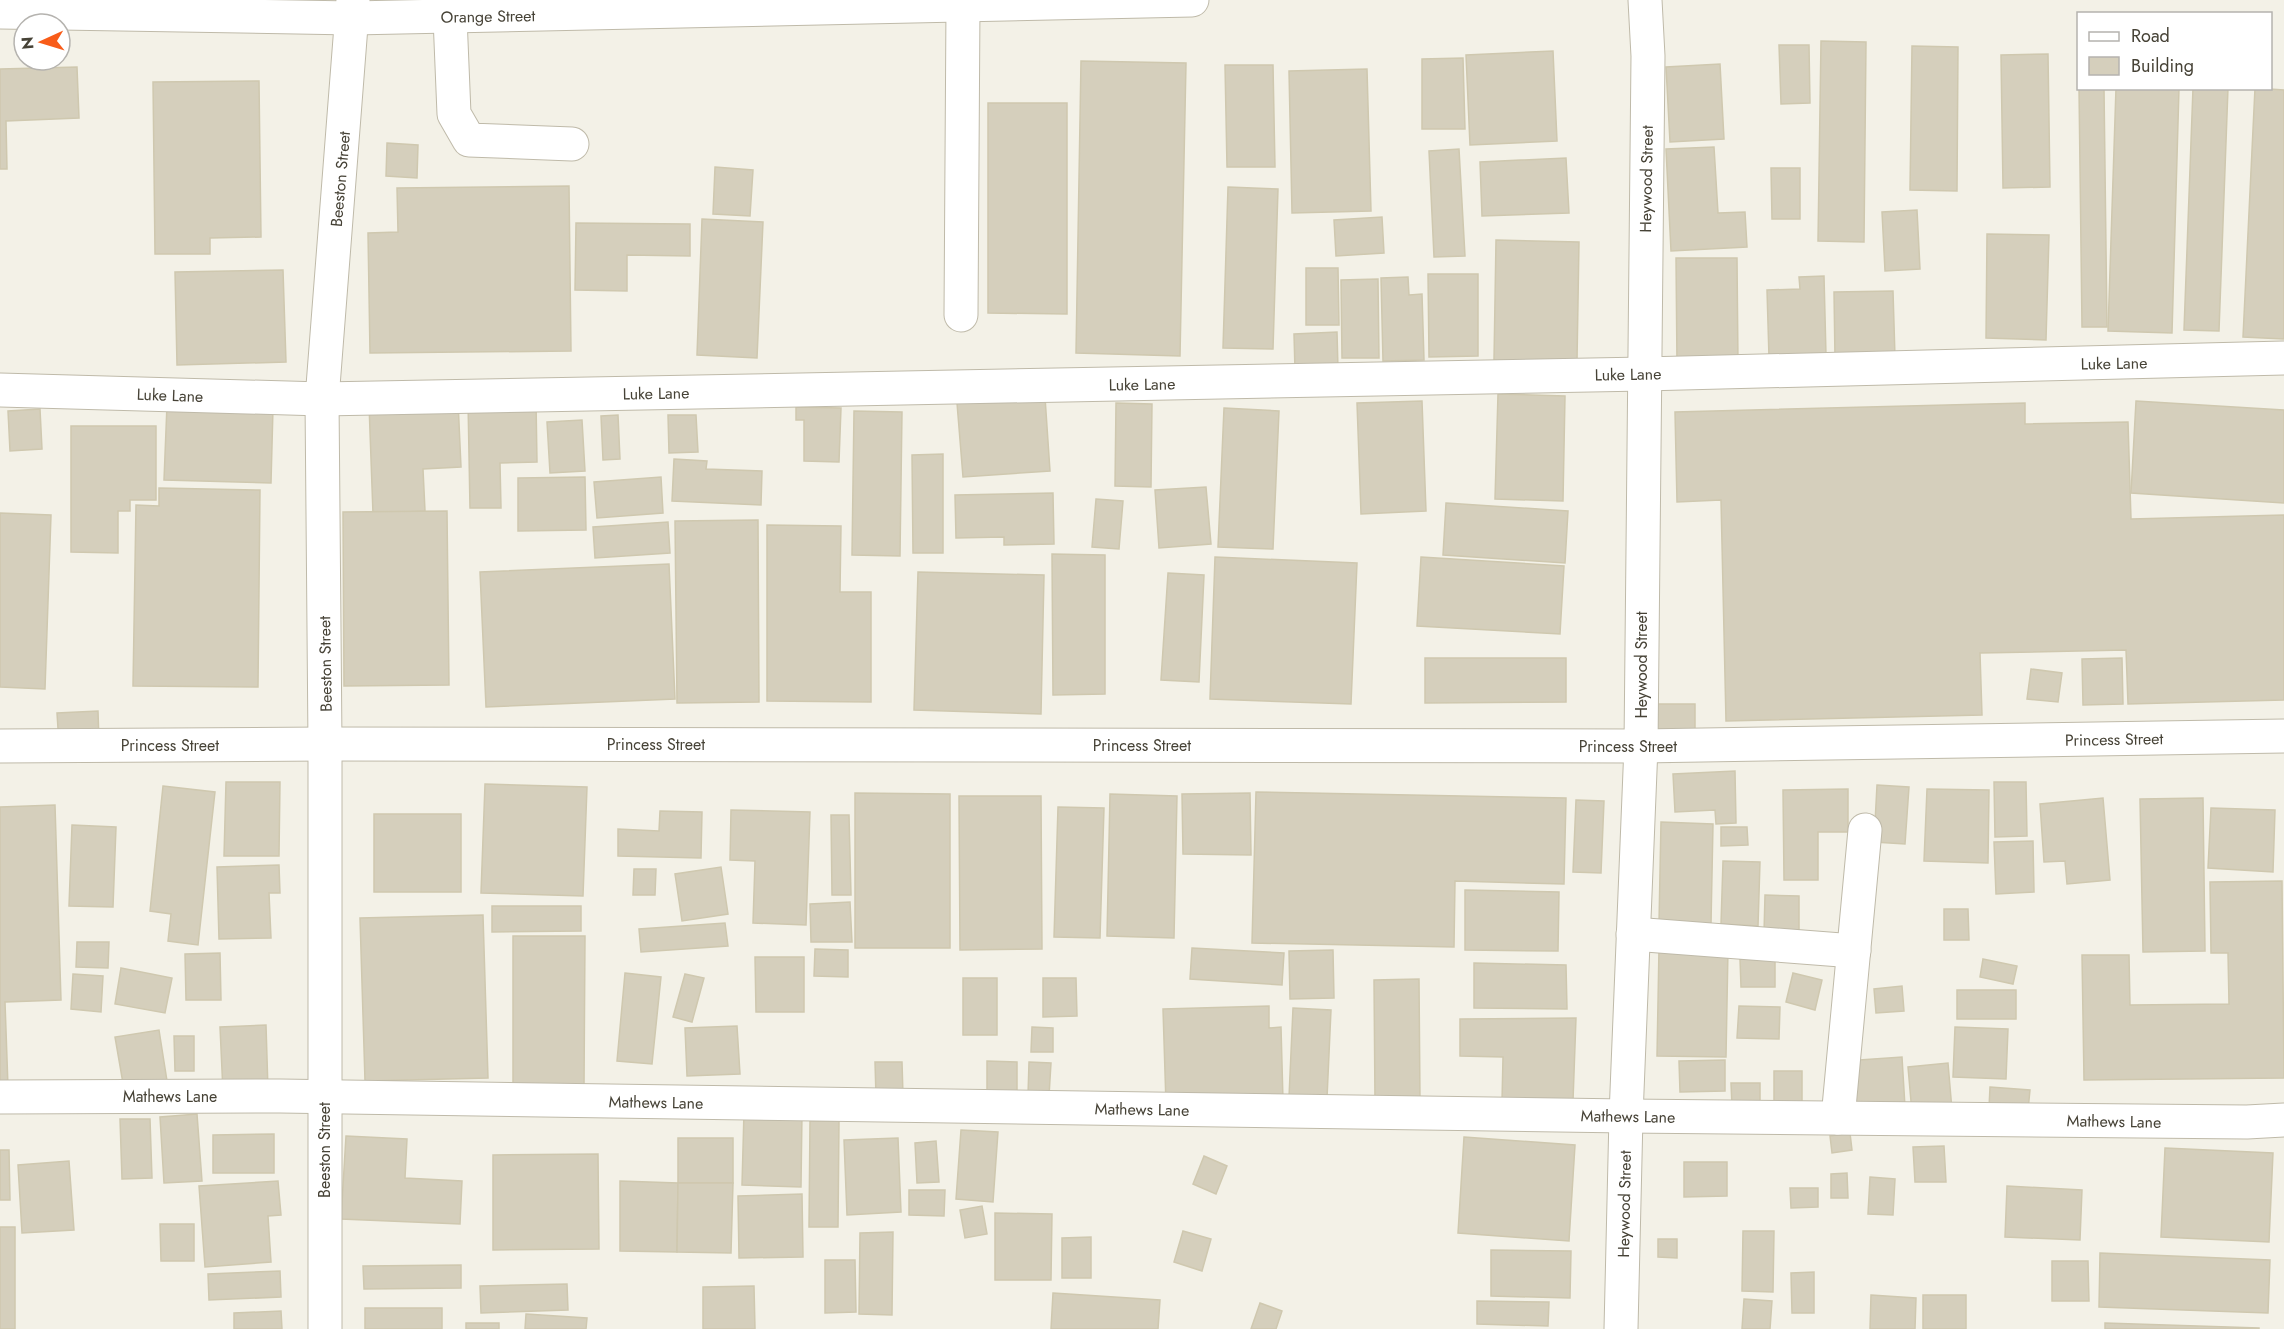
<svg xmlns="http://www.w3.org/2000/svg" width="2284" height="1329" font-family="Jost,sans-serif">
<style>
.building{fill:#d5cfbc;stroke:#cfc8af;stroke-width:1.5}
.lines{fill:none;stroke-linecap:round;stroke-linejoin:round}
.minor-casing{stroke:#bfbaa9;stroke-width:35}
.minor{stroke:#fff;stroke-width:33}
.labels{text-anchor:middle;stroke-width:4.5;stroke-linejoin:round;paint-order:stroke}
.street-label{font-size:16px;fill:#464236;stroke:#fff}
</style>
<rect width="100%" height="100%" fill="#f3f1e7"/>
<!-- building -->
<g class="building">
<path d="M 1821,41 L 1866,42 L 1864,242 L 1818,241 Z"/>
<path d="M 1779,45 L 1809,45 L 1810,103 L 1781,104 Z"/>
<path d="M 1912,46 L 1958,47 L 1957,191 L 1910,190 Z"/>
<path d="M 1553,51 L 1557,141 L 1470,145 L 1466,55 Z"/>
<path d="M 2048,54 L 2050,187 L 2003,188 L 2001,55 Z"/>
<path d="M 1463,58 L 1465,129 L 1422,129 L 1422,59 Z"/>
<path d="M 1081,61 L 1186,63 L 1180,356 L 1076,353 Z"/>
<path d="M 1720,64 L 1724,139 L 1670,142 L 1666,67 Z"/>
<path d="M 1225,65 L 1273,65 L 1275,167 L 1227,167 Z"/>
<path d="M 77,67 L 79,118 L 6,121 L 7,169 L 0,169 L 0,69 Z"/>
<path d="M 1367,69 L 1371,211 L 1292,213 L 1289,71 Z"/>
<path d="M 259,81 L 261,237 L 210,238 L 210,254 L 155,254 L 153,82 Z"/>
<path d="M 2079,88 L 2104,88 L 2107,327 L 2082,327 Z"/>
<path d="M 2116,88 L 2179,88 L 2172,333 L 2108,331 Z"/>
<path d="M 2193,88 L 2228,88 L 2219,331 L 2184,330 Z"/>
<path d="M 2255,88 L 2284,90 L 2284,339 L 2243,337 Z"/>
<path d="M 988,103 L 1067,103 L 1067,314 L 988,313 Z"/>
<path d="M 387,143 L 418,145 L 417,178 L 386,176 Z"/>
<path d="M 1714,147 L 1718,213 L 1745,212 L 1747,247 L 1671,251 L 1666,149 Z"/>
<path d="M 1459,149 L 1465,256 L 1434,257 L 1429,151 Z"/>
<path d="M 1566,158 L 1569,213 L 1482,216 L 1480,162 Z"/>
<path d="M 715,167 L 753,170 L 750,216 L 713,214 Z"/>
<path d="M 1771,168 L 1800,168 L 1800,219 L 1772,219 Z"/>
<path d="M 569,186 L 571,351 L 370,353 L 368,233 L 398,232 L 397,188 Z"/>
<path d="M 1228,187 L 1278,189 L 1273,349 L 1223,348 Z"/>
<path d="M 1917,210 L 1920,269 L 1885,271 L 1882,212 Z"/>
<path d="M 1382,217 L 1384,253 L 1336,256 L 1334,220 Z"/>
<path d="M 702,219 L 763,222 L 757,358 L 697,355 Z"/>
<path d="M 576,223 L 690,224 L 690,256 L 627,255 L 627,291 L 575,290 Z"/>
<path d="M 1987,234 L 2049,235 L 2046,340 L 1986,338 Z"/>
<path d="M 1496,240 L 1579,242 L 1577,361 L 1494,360 Z"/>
<path d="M 1676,258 L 1737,258 L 1738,363 L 1677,364 Z"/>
<path d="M 1306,268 L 1338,268 L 1339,325 L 1306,325 Z"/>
<path d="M 283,270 L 286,362 L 177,365 L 175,272 Z"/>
<path d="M 1428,274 L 1478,274 L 1478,356 L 1429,357 Z"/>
<path d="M 1824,276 L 1826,355 L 1769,357 L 1767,290 L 1800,289 L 1799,277 Z"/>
<path d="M 1408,277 L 1409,295 L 1422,294 L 1424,360 L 1383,361 L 1381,278 Z"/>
<path d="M 1378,279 L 1379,358 L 1342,358 L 1341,280 Z"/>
<path d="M 1893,291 L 1895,357 L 1835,359 L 1834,292 Z"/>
<path d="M 1337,332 L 1338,369 L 1295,370 L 1294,334 Z"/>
<path d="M 1498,394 L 1565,396 L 1563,501 L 1495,499 Z"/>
<path d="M 1045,397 L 1050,471 L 963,477 L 957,403 Z"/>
<path d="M 458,401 L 461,467 L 423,469 L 425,511 L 373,514 L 369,404 Z"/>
<path d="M 468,401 L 536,401 L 537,462 L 500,463 L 501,508 L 470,508 Z"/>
<path d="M 1422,401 L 1426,511 L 1361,514 L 1357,403 Z"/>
<path d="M 2136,401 L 2284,410 L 2284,503 L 2131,493 Z"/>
<path d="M 1116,403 L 1152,404 L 1151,487 L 1115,486 Z"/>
<path d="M 2025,403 L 2025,424 L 2128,422 L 2131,519 L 2284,515 L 2284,700 L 2128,704 L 2126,650 L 1980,653 L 1982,715 L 1726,721 L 1721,500 L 1677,502 L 1675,412 Z"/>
<path d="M 167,405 L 273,408 L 271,483 L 164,480 Z"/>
<path d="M 796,407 L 841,408 L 839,462 L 804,461 L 804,420 L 796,420 Z"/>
<path d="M 1224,408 L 1279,411 L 1273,549 L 1218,547 Z"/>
<path d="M 40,409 L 42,449 L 10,451 L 8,411 Z"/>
<path d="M 854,411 L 902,412 L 900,556 L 852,555 Z"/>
<path d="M 618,415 L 620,459 L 603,460 L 601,416 Z"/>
<path d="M 668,415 L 696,415 L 698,452 L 669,453 Z"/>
<path d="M 582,420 L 585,471 L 550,473 L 547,422 Z"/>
<path d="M 71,426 L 156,426 L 156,500 L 130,500 L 130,511 L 118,511 L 118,553 L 71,552 Z"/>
<path d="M 943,454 L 943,553 L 913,553 L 912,455 Z"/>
<path d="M 674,459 L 707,461 L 706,469 L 762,471 L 761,505 L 672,501 Z"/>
<path d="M 585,477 L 586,530 L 518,531 L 518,478 Z"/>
<path d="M 661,477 L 663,513 L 597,518 L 594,482 Z"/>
<path d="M 1206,487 L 1211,544 L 1159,548 L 1155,490 Z"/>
<path d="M 159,488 L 260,490 L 258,687 L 133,686 L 136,505 L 159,506 Z"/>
<path d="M 1053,493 L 1054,544 L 1004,545 L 1004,537 L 956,538 L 955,495 Z"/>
<path d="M 1096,499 L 1123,501 L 1119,549 L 1092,547 Z"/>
<path d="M 1446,503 L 1568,511 L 1565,563 L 1443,555 Z"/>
<path d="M 447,511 L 449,685 L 344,686 L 343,512 Z"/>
<path d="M 0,513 L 51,515 L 45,689 L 0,687 Z"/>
<path d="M 758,520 L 759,702 L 677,703 L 675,521 Z"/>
<path d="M 668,522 L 670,553 L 595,558 L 593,527 Z"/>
<path d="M 767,525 L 841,526 L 840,592 L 871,592 L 871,702 L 767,701 Z"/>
<path d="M 1052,554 L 1105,555 L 1105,694 L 1053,695 Z"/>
<path d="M 1215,557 L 1357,563 L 1351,704 L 1210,699 Z"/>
<path d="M 1421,557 L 1564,566 L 1560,634 L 1417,626 Z"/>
<path d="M 669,564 L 675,699 L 486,707 L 480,572 Z"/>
<path d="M 918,572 L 1044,575 L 1041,714 L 914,710 Z"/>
<path d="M 1168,573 L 1204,575 L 1199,682 L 1161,680 Z"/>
<path d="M 1425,658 L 1566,658 L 1566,702 L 1425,703 Z"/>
<path d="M 2122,658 L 2123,704 L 2083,705 L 2082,659 Z"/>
<path d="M 2031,669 L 2062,673 L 2058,702 L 2027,699 Z"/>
<path d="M 1653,704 L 1695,704 L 1695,736 L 1654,737 Z"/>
<path d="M 98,711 L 99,742 L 59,744 L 57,713 Z"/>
<path d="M 1735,771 L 1736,823 L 1716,824 L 1715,810 L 1675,812 L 1673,774 Z"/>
<path d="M 226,782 L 280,782 L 279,856 L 224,856 Z"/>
<path d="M 1994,782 L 2026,782 L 2027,836 L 1995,837 Z"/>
<path d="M 485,784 L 587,787 L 583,896 L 481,893 Z"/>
<path d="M 1877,785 L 1909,787 L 1905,844 L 1874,842 Z"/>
<path d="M 163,786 L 215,792 L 198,945 L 168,941 L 171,914 L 150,911 Z"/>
<path d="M 1848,789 L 1848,832 L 1818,832 L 1818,880 L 1784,880 L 1783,790 Z"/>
<path d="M 1927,789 L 1989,790 L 1988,863 L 1924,861 Z"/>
<path d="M 1256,792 L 1566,798 L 1564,884 L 1455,881 L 1454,947 L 1252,943 Z"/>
<path d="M 855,793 L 950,794 L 950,948 L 855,948 Z"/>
<path d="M 1250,793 L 1251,855 L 1183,854 L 1182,794 Z"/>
<path d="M 1110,794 L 1177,796 L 1174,938 L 1107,936 Z"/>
<path d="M 959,796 L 1041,796 L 1042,949 L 960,950 Z"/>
<path d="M 2103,798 L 2110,880 L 2067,884 L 2065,861 L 2044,862 L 2040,804 Z"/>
<path d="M 2203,798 L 2205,951 L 2143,952 L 2140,799 Z"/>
<path d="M 1576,800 L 1604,801 L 1601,873 L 1573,872 Z"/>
<path d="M 55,805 L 61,1000 L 5,1002 L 8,1087 L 0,1087 L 0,807 Z"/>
<path d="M 1058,807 L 1104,808 L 1100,938 L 1054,937 Z"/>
<path d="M 2211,808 L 2275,810 L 2273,872 L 2208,868 Z"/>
<path d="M 731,810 L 810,812 L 806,925 L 753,923 L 755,861 L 730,860 Z"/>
<path d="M 660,811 L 702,812 L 701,858 L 618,856 L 618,829 L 659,831 Z"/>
<rect x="374" y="814" width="87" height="78"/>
<path d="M 831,815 L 849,815 L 851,895 L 832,895 Z"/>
<path d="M 1661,822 L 1713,824 L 1711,924 L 1659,923 Z"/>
<path d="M 72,825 L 116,827 L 113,907 L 69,906 Z"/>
<path d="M 1721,827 L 1747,827 L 1748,845 L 1721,846 Z"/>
<path d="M 2033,841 L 2034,892 L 1996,894 L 1994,842 Z"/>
<path d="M 1723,861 L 1760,862 L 1758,926 L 1721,924 Z"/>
<path d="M 279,865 L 280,893 L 269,893 L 271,938 L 219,939 L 217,867 Z"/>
<path d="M 721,867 L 728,914 L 682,921 L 675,874 Z"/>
<path d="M 634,869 L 656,869 L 655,895 L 633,895 Z"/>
<path d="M 2282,881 L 2284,1078 L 2084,1080 L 2082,955 L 2129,955 L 2130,1005 L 2229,1004 L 2228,953 L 2211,953 L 2210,882 Z"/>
<path d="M 1465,890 L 1559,892 L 1558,951 L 1465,950 Z"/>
<path d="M 1765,895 L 1799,896 L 1799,933 L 1764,933 Z"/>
<path d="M 850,902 L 852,942 L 811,942 L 810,904 Z"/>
<path d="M 492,906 L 581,906 L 581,931 L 492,932 Z"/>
<path d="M 1944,909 L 1968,909 L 1969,940 L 1944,940 Z"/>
<path d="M 483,915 L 488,1078 L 365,1081 L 360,918 Z"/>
<path d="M 725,923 L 728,946 L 641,952 L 639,929 Z"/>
<path d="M 513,936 L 585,936 L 584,1088 L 513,1088 Z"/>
<path d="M 77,942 L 109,942 L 108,968 L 76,967 Z"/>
<path d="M 1192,948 L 1284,953 L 1282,985 L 1190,979 Z"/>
<path d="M 1659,948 L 1728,949 L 1726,1057 L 1657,1056 Z"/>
<path d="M 815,949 L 848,950 L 848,977 L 814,976 Z"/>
<path d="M 1333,950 L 1334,998 L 1290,999 L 1289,951 Z"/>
<path d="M 220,953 L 221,1000 L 186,1000 L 185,954 Z"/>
<path d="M 755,957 L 804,957 L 804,1012 L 756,1012 Z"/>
<path d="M 1740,959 L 1775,959 L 1775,987 L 1741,987 Z"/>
<path d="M 1983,959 L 2017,966 L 2013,984 L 1980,977 Z"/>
<path d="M 1474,963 L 1566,965 L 1567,1009 L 1474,1008 Z"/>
<path d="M 121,968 L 172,978 L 165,1013 L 115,1004 Z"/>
<path d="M 625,973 L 661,977 L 652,1064 L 617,1061 Z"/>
<path d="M 1793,973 L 1822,980 L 1815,1010 L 1786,1002 Z"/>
<path d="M 73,974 L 103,976 L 101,1012 L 71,1009 Z"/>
<path d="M 685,974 L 704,978 L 692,1022 L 673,1017 Z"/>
<rect x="963" y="978" width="34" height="57"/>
<path d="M 1043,978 L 1076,978 L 1077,1016 L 1043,1017 Z"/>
<path d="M 1419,979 L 1420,1102 L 1375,1102 L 1374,980 Z"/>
<path d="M 1902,986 L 1904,1011 L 1876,1013 L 1874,989 Z"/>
<rect x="1957" y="990" width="59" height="29"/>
<path d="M 1269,1006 L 1269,1028 L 1281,1027 L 1283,1100 L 1166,1104 L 1163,1009 Z"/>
<path d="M 1739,1006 L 1780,1007 L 1779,1039 L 1737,1038 Z"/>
<path d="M 1293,1008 L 1331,1010 L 1327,1098 L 1289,1097 Z"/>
<path d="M 1576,1018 L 1573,1101 L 1502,1102 L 1503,1057 L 1460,1056 L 1460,1019 Z"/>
<path d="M 266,1025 L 268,1090 L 223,1092 L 220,1027 Z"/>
<path d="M 737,1026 L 740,1074 L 687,1076 L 685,1028 Z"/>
<path d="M 1032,1027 L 1053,1028 L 1053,1052 L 1031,1052 Z"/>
<path d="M 1955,1027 L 2008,1029 L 2006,1079 L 1953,1077 Z"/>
<path d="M 159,1030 L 167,1081 L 124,1089 L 115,1037 Z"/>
<path d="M 174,1036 L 194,1036 L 194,1071 L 175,1071 Z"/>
<path d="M 1902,1057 L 1905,1107 L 1847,1110 L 1845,1061 Z"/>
<path d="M 1725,1060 L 1725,1091 L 1680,1092 L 1679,1061 Z"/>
<path d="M 987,1061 L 1017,1062 L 1017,1095 L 987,1094 Z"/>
<path d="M 875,1062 L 902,1062 L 903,1095 L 876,1096 Z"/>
<path d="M 1029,1062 L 1051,1063 L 1049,1096 L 1028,1095 Z"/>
<path d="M 1948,1063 L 1952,1110 L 1912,1113 L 1908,1067 Z"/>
<rect x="1774" y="1071" width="28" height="41"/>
<path d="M 1731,1083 L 1760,1083 L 1760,1106 L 1732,1106 Z"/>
<path d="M 1990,1087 L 2030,1090 L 2028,1110 L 1989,1108 Z"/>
<path d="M 744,1112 L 802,1113 L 801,1187 L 742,1185 Z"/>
<path d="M 197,1114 L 202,1181 L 164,1183 L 160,1117 Z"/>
<path d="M 120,1119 L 150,1119 L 152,1178 L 122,1179 Z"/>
<path d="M 810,1121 L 839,1121 L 838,1227 L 809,1227 Z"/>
<path d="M 961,1130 L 998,1132 L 993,1202 L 956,1199 Z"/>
<path d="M 1850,1133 L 1852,1150 L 1832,1153 L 1830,1136 Z"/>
<path d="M 274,1134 L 274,1173 L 213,1173 L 213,1135 Z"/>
<path d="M 346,1136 L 407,1139 L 405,1178 L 462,1181 L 460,1224 L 341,1219 Z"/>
<path d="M 1464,1137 L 1575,1145 L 1569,1241 L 1458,1233 Z"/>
<rect x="678" y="1138" width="55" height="45"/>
<path d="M 898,1138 L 901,1212 L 847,1215 L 844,1140 Z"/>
<path d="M 936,1141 L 939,1182 L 917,1183 L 915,1143 Z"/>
<path d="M 1944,1146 L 1946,1182 L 1915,1182 L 1913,1147 Z"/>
<path d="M 2165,1148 L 2273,1153 L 2269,1242 L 2161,1237 Z"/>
<path d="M 0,1150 L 9,1150 L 10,1200 L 0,1200 Z"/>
<path d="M 598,1154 L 599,1249 L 493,1250 L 493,1155 Z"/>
<path d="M 1204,1156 L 1227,1166 L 1216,1194 L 1193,1184 Z"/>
<path d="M 69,1161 L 74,1230 L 22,1233 L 18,1165 Z"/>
<path d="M 1684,1162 L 1727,1162 L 1727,1196 L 1684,1197 Z"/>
<path d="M 1847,1173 L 1848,1198 L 1831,1198 L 1831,1174 Z"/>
<path d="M 1870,1177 L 1895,1179 L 1893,1215 L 1868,1214 Z"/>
<path d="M 278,1181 L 281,1215 L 268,1216 L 271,1262 L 205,1267 L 199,1186 Z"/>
<path d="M 620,1181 L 678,1183 L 677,1252 L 620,1251 Z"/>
<path d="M 678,1183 L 733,1183 L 731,1253 L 677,1252 Z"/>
<path d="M 2007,1186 L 2082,1190 L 2080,1240 L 2005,1237 Z"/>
<path d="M 1790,1188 L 1818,1188 L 1818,1207 L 1791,1208 Z"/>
<path d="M 909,1190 L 945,1190 L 944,1216 L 909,1215 Z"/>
<path d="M 802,1194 L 803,1257 L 739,1258 L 738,1196 Z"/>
<path d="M 982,1206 L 987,1234 L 965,1238 L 960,1210 Z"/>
<path d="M 995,1213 L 1052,1214 L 1051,1280 L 995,1280 Z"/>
<path d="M 160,1224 L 194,1224 L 194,1261 L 161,1261 Z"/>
<rect x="0" y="1227" width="15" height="102"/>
<path d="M 1183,1231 L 1211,1239 L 1202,1271 L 1174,1262 Z"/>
<path d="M 1743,1231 L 1774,1231 L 1773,1292 L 1742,1291 Z"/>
<path d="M 893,1232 L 892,1315 L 859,1314 L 860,1233 Z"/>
<path d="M 1091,1237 L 1091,1278 L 1062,1278 L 1062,1238 Z"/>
<path d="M 1658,1239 L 1677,1239 L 1677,1258 L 1658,1257 Z"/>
<path d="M 1491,1250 L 1571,1251 L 1570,1298 L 1491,1296 Z"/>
<path d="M 2100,1253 L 2270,1260 L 2268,1313 L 2099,1307 Z"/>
<path d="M 825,1260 L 855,1260 L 856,1312 L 825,1313 Z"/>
<path d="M 2052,1261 L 2088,1261 L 2089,1301 L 2052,1301 Z"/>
<path d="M 461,1265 L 461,1288 L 364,1289 L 363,1266 Z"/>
<path d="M 280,1271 L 281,1297 L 209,1300 L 208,1274 Z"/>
<path d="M 1814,1272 L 1814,1313 L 1792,1313 L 1791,1273 Z"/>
<path d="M 567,1284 L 568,1310 L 481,1313 L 480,1286 Z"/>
<path d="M 754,1286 L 755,1329 L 703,1329 L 703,1287 Z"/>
<path d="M 1053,1293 L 1160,1300 L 1158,1329 L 1051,1329 Z"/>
<path d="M 1871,1295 L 1916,1298 L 1915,1329 L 1870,1329 Z"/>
<rect x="1923" y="1295" width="43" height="34"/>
<path d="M 1744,1299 L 1772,1301 L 1770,1329 L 1742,1329 Z"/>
<path d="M 1477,1301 L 1549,1302 L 1548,1326 L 1477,1324 Z"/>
<path d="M 1260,1303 L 1282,1311 L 1276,1329 L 1251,1329 Z"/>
<rect x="365" y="1308" width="77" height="21"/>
<path d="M 281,1311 L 282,1329 L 234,1329 L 234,1313 Z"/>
<path d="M 526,1314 L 587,1318 L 586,1329 L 525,1329 Z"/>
<rect x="466" y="1323" width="33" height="6"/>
<path d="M 2105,1323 L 2259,1328 L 2259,1329 L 2105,1329 Z"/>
</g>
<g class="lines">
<defs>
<g id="minor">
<path d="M 0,12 L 353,18 L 1192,0"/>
<path d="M 450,17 L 454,114 L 469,140 L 572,144"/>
<path d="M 961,315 L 963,5"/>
<path d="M 0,390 L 322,399 L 1644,374 L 2284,358"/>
<path d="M 0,746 L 325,744 L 1641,746 L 2284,736"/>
<path d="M 1633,934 L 1854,951"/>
<path d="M 0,1097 L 280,1096 L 1626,1116 L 2247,1122 L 2284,1120"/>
<path d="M 1838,1118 L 1865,830"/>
<path d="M 325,1329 L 325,744 L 322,399 L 353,0"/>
<path d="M 1621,1329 L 1626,1116 L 1641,746 L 1648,56 L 1645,0"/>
</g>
</defs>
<!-- minor casing -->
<use href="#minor" class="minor-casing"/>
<!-- minor -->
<use href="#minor" class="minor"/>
</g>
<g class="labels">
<!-- street labels -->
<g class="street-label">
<text transform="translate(488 16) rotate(-1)" y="6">Orange Street</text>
<text transform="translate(340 179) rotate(-85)" y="6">Beeston Street</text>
<text transform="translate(1646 179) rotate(-89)" y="6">Heywood Street</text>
<text transform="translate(2114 363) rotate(-1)" y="6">Luke Lane</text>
<text transform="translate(1628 374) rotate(-1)" y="6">Luke Lane</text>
<text transform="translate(1142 384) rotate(-1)" y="6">Luke Lane</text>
<text transform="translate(656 393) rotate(-1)" y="6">Luke Lane</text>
<text transform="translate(170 395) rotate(2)" y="6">Luke Lane</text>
<text transform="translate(325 664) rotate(-91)" y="6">Beeston Street</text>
<text transform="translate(1641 665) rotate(-90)" y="6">Heywood Street</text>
<text transform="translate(2114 739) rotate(-1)" y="6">Princess Street</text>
<text x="656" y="750">Princess Street</text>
<text x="170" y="751">Princess Street</text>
<text x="1142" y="751">Princess Street</text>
<text x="1628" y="752">Princess Street</text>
<text x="170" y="1102">Mathews Lane</text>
<text transform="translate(656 1102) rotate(1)" y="6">Mathews Lane</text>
<text transform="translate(1142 1109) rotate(1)" y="6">Mathews Lane</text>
<text transform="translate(1628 1116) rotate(1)" y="6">Mathews Lane</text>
<text transform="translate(2114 1121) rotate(1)" y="6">Mathews Lane</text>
<text transform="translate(324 1150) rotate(-90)" y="6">Beeston Street</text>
<text transform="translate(1624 1204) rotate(-89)" y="6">Heywood Street</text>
</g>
</g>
<!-- legend -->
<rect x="2077" y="12" width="195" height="78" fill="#ffffff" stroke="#b5b3af" stroke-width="1.5"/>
<rect x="2089" y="32" width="30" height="9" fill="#ffffff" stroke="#b5b3af" stroke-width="1.5"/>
<text x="2131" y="42" font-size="18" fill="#464236">Road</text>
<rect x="2089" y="57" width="30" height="18" fill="#d5cfbc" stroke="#b5b3af" stroke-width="1.5"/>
<text x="2131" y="72" font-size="18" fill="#464236">Building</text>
<!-- north arrow -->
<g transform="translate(42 42) rotate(266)"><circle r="28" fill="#ffffff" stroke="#b5b3af" stroke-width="1.5"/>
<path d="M0-4.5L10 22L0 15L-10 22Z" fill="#f85c19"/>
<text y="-9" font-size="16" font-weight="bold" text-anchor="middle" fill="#464236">N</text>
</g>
</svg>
